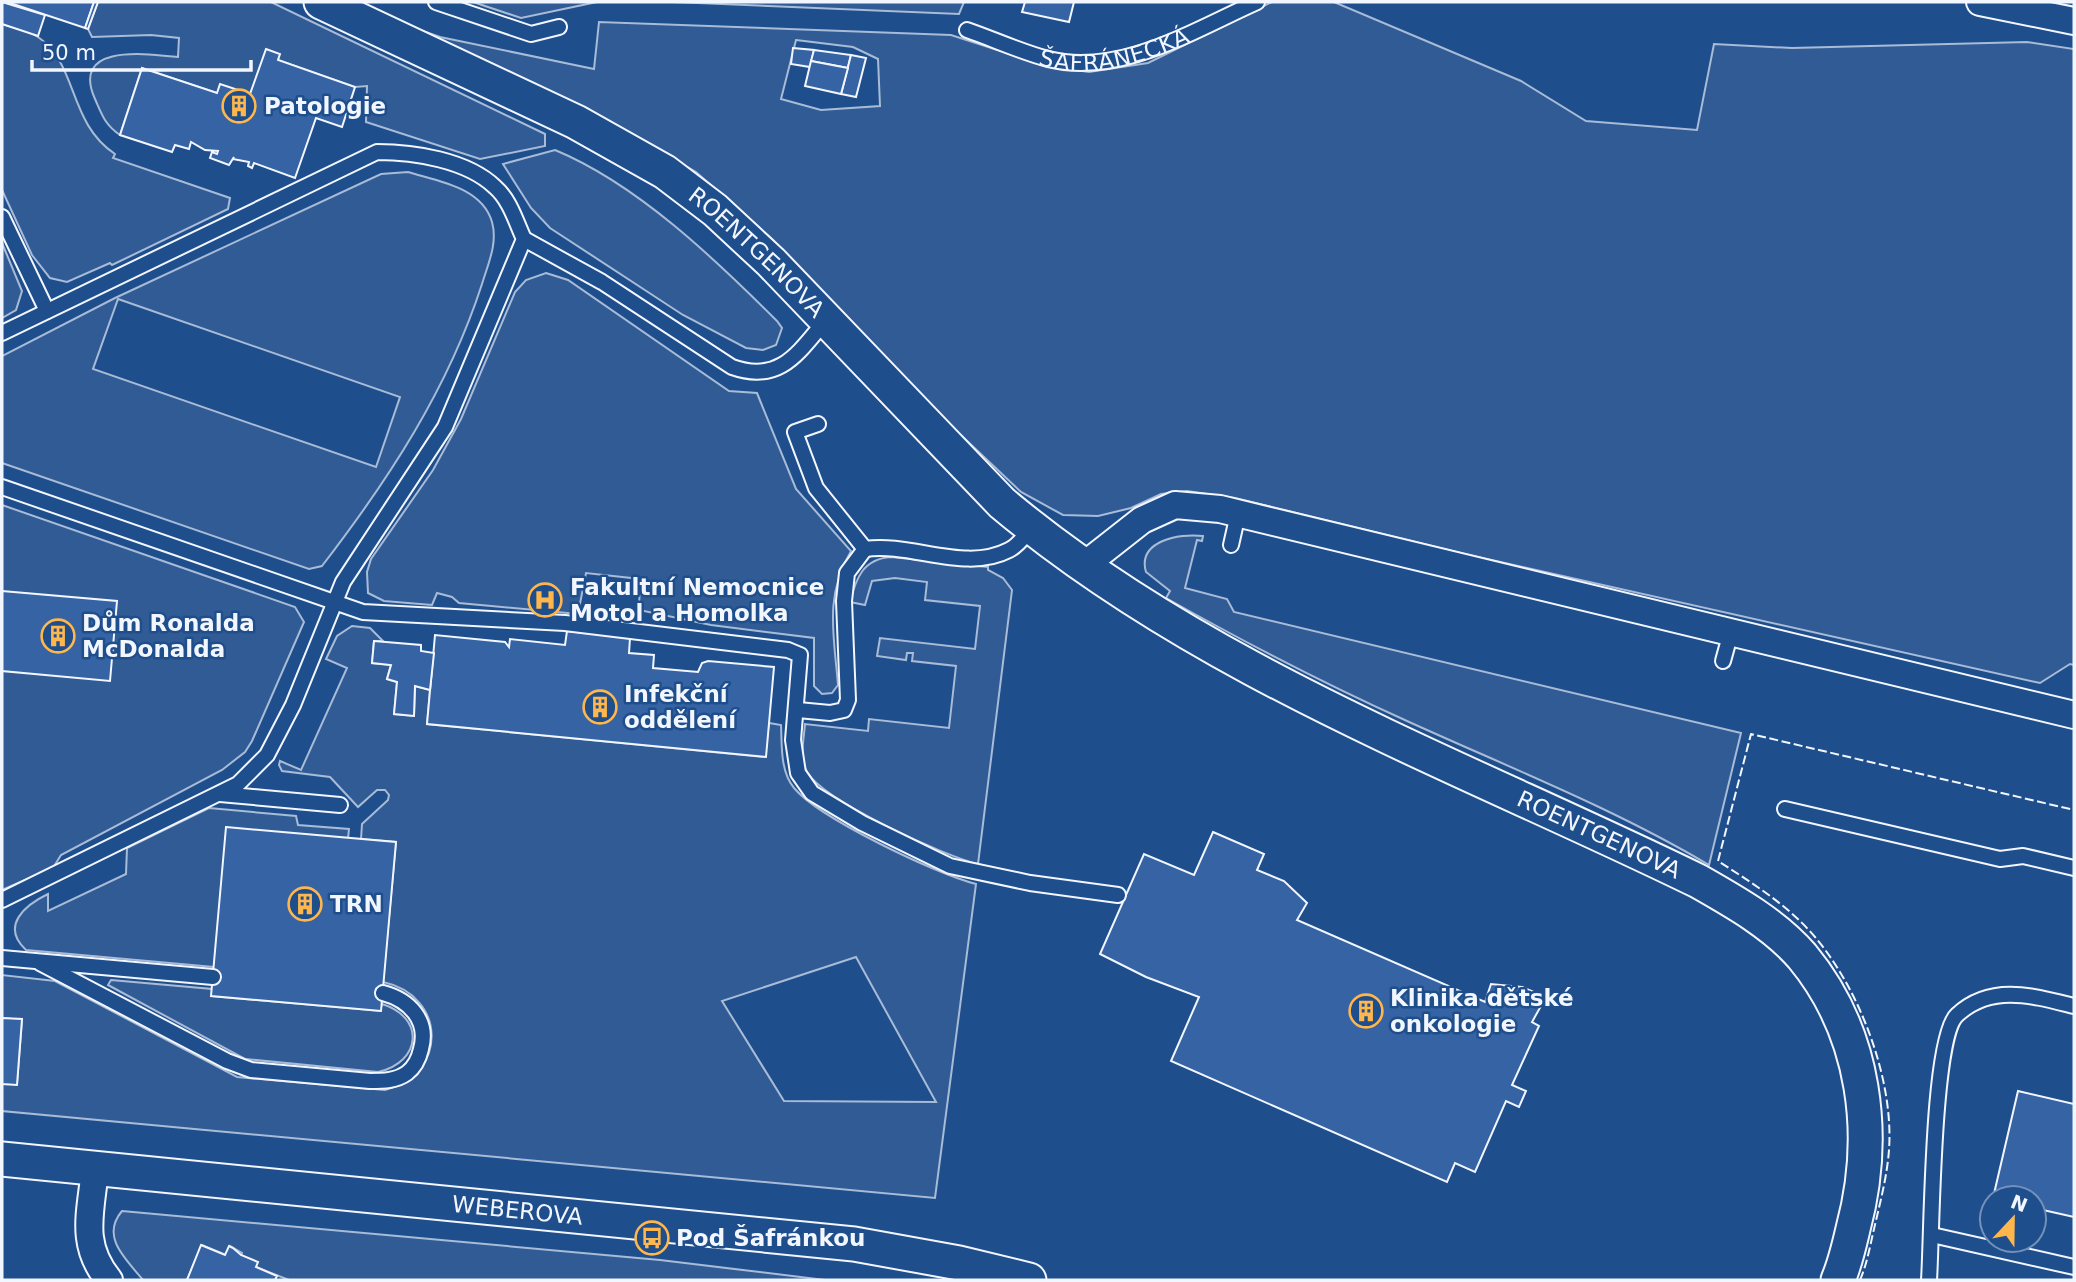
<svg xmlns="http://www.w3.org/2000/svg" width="2076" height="1282" font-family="'DejaVu Sans',sans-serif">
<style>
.green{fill:#305b95;stroke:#a8bbd7;stroke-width:2;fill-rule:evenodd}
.building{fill:#3563a3;stroke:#f2f6ff;stroke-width:2}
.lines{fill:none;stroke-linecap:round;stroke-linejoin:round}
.service-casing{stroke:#f2f6ff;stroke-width:18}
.minor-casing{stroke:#f2f6ff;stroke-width:30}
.tertiary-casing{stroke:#f2f6ff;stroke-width:37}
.service{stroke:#1f4e8c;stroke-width:14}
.minor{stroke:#1f4e8c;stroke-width:26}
.tertiary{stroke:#1f4e8c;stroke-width:33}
.fence{stroke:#f2f6ff;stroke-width:2;stroke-dasharray:9 3.5;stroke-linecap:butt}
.labels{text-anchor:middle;stroke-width:5;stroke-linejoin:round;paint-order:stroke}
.street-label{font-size:23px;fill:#f2f6ff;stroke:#1f4e8c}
.poi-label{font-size:23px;font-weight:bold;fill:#f2f6ff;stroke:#1f4e8c;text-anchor:start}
</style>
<rect width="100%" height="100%" fill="#1f4e8c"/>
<!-- green -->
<g class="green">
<path d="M 98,2 L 271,2 L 545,134 L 545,146 L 480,159 L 366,122 L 367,86 L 355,87 L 278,60 L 250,94 L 217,93 L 142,68 L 120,135 C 105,125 102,115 95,99 C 70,43 147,54 178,57 L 179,38 L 151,35 L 92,37 L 88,29 Z"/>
<path d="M 473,2 L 597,2 L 521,18 Z"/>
<path d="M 673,2 L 964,2 L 959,14 Z"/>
<path d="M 1272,2 L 1334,2 L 1521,81 L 1586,121 L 1697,130 L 1714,44 L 1792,48 L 2027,42 L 2074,49 L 2074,665 L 2070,664 L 2040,683 L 1465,554 L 1235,498 L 1187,491 L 1161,494 L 1131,508 L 1098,516 L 1063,515 L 1021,492 L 946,421 L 772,239 L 696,172 L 580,105 L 383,17 L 440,37 L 594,69 L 599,22 L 951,35 L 1047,66 L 1089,72 L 1148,63 ZM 796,40 L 853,47 L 878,59 L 880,106 L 821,110 L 781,99 Z"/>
<path d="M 2,24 C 13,28 29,30 38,37 C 78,64 68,123 115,154 L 113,158 L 230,198 L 228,209 L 112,265 L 110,263 L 67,282 L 50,278 L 32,255 L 2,190 Z"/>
<path d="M 555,150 C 637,184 715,259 777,321 L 782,328 L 776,345 L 763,350 L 746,348 L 683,315 L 550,228 L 531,208 L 503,164 Z"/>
<path d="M 408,172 C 437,181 482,187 492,222 C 498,243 488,264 482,284 C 448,389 389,479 322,566 L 309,569 L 2,463 L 2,356 L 115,298 L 381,174 ZM 118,299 L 400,397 L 376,467 L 93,369 Z"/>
<path d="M 2,243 L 22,291 L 16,310 L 2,318 Z"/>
<path d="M 546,273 L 568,280 L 729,391 L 757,393 L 796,489 L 851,551 C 824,597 834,635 838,685 L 832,693 L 822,694 L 814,686 L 814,638 L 711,625 L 639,610 L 640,579 L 586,573 L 578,614 L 459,603 L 452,597 L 437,593 L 432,605 L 384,601 L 368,593 L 367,572 L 371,559 L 433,470 L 461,419 L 515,292 L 526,280 Z"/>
<path d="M 2,505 L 295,607 L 304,622 L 252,741 L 245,752 L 222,770 L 61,855 L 53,868 L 2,890 Z"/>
<path d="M 1203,536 L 1202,541 L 1197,540 L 1185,588 L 1227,599 L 1234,612 L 1741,733 L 1709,865 C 1613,808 1508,767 1407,721 C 1325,684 1244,642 1166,598 L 1170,591 L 1146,572 C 1137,541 1179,533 1203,536 Z"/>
<path d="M 891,557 L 988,567 L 988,570 L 1003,578 L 1012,590 L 978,864 C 944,856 824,801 807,772 C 799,758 804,739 805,724 L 868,731 L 869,719 L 949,728 L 956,666 L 912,661 L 913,653 L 907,653 L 906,660 L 877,656 L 880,638 L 975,649 L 980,606 L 925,600 L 927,582 L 895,578 L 872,581 L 865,605 L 850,602 C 856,578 863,559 891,557 Z"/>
<path d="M 352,626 L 370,628 L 383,641 L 374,641 L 372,663 L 391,665 L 387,679 L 397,682 L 394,714 L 414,716 L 415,686 L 430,690 L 427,724 L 765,757 L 769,723 L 781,725 C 782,745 780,771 794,788 C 819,818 936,874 976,884 L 935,1198 L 2,1111 L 2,1084 L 17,1084 L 22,1020 L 2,1018 L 2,975 L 55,981 L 237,1077 L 385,1090 C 448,1074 447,996 383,982 L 396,842 L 361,839 L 362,824 L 388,800 L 389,795 L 385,790 L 377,790 L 358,807 L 330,777 L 282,771 L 279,765 L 280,761 L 301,770 L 347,668 L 326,659 L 337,636 ZM 856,957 L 936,1102 L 784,1101 L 722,1001 Z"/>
<path d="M 209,808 L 296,816 L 298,825 L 349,829 L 348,838 L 214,967 L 26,950 C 0,926 25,905 48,894 L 48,911 L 126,874 L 127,848 Z"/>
<path d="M 111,980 L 212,989 L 212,996 L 380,1011 L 382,1004 C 425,1017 422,1062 378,1072 L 245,1059 L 108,985 Z"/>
<path d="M 122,1211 L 660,1260 L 825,1280 L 289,1280 L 256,1267 L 241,1256 L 242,1253 L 230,1246 L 226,1255 L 202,1245 L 187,1280 L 143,1280 C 126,1259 100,1237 122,1211 Z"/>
</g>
<!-- building -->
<g class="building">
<path d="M 2,2 L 45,15 L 38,36 L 2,24 Z"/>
<path d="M 7,2 L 94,2 L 85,28 Z"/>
<path d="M 94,2 L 98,2 L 88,29 L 85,28 Z"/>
<path d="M 1025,2 L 1074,2 L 1069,22 L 1022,12 Z"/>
<path d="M 793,48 L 814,50 L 810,67 L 791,64 Z"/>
<path d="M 266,49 L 280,54 L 278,60 L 355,87 L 342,127 L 316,118 L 295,178 L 254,163 L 252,168 L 248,166 L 249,162 L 233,159 L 234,157 L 229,165 L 210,158 L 212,152 L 217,154 L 218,151 L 205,150 L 191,142 L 189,149 L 175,145 L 172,152 L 120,135 L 142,68 L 217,93 L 220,84 L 250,94 Z"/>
<path d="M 814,50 L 851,55 L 848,68 L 811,61 Z"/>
<path d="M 851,55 L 866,58 L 856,97 L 841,94 Z"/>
<path d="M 811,61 L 848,68 L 841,94 L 805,86 Z"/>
<path d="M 2,591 L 117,601 L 110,681 L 2,671 Z"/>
<path d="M 567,631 L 630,638 L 629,653 L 654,655 L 653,668 L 698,672 L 702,663 L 708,661 L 774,667 L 766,757 L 427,724 L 435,635 L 505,642 L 509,647 L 510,639 L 565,645 Z"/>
<path d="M 374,641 L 421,645 L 421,651 L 434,653 L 430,690 L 415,686 L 414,716 L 394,714 L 397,682 L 387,679 L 391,665 L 372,663 Z"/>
<path d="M 226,827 L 396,842 L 381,1011 L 211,996 Z"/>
<path d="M 1213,832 L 1264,854 L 1257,870 L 1284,881 L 1307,903 L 1297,920 L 1485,1002 L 1491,984 L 1522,987 L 1546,997 L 1532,1022 L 1539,1026 L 1512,1085 L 1526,1091 L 1519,1107 L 1506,1101 L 1475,1172 L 1455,1163 L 1447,1182 L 1171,1061 L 1199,997 L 1146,977 L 1100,954 L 1144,854 L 1194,875 Z"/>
<path d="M 2,1018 L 22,1019 L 17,1085 L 2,1084 Z"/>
<path d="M 2018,1091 L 2074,1104 L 2074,1217 L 2034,1208 L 2034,1198 L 1993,1198 Z"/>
<path d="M 201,1245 L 225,1255 L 229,1246 L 233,1248 L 241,1255 L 258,1262 L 256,1267 L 277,1276 L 275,1280 L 187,1280 Z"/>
</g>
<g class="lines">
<defs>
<g id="service">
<path d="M 436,2 L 531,34 L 559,27"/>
<path id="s1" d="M 967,30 C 993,39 1021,52 1048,59 C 1120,77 1194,30 1257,2"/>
<path d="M 2,217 L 47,311"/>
<path d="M 524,239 L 602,282 L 732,367 C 780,384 798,353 826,320"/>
<path d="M 2,333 L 377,152 C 414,152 467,160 495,187 C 510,200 516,222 524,239 L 445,427 L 343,582 L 293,705 L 267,755 L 238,784 L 2,900"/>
<path d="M 2,487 L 363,612 L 565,623 L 788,650 L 800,655 L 793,740 L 798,773 L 812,793 L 862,823 L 950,866 L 1030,883 L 1118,895"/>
<path d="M 1231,545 L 1238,514"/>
<path d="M 865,549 C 912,542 965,573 1009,550 C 1018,546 1025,535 1032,528"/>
<path d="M 1723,661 L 1731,632"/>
<path d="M 798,710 L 830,713 L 844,710 L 848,700 L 844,601 L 847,573 L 865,549 L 816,488 L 795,432 L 818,424"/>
<path d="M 220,794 L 340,805"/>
<path d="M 1785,809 L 2000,859 L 2023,856 L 2074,868"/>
<path d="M 2,958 L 213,977"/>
<path d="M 40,963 L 227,1061 L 251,1070 L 370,1081 C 383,1081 396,1081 407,1073 C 415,1067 419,1058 421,1049 C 429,1020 409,1000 383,993"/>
<path d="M 1932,1235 L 2074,1267"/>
<path d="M 1929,1280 C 1932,1237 1932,1037 1957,1015 C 1991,983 2034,996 2074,1006"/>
</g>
<g id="minor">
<path d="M 1980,2 L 2074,21"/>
<path d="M 1086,564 L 1142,520 L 1175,505 L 1220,509 L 2074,715"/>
<path d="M 95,1169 C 91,1212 79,1244 109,1280"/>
</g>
<g id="tertiary">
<path id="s2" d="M 321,2 L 576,122 L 665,172 L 715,210 L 771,262 L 1002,503 C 1205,673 1463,766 1698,881 C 1735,902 1774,924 1802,956 C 1866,1033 1878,1136 1853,1229 C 1849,1246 1845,1264 1838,1280"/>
<path id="s3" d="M 2,1159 L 854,1244 L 959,1263 L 1029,1280"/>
</g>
</defs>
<!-- service casing -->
<use href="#service" class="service-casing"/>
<!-- minor casing -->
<use href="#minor" class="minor-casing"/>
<!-- tertiary casing -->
<use href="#tertiary" class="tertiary-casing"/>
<!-- service -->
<use href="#service" class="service"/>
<!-- minor -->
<use href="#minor" class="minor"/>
<!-- tertiary -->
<use href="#tertiary" class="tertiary"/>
<!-- fence -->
<path class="fence" d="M 1860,1280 C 1867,1264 1870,1246 1874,1229 C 1880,1203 1887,1177 1889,1150 C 1894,1080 1860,990 1815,937 C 1788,905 1752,883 1718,861 L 1751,734 L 2074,810"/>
</g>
<!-- icons -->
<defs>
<symbol id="building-ring" viewBox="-11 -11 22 22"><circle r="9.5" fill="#1f4e8c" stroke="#ffb74d" stroke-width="1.5"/><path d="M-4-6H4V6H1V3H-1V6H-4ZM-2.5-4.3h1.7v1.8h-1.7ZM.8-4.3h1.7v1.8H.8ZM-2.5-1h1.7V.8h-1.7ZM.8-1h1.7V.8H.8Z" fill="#ffb74d"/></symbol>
<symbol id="hospital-ring" viewBox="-11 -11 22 22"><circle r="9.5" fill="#1f4e8c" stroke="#ffb74d" stroke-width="1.5"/><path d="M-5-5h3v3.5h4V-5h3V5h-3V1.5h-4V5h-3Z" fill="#ffb74d"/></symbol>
<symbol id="bus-ring" viewBox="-11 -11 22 22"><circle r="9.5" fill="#1f4e8c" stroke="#ffb74d" stroke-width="1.5"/><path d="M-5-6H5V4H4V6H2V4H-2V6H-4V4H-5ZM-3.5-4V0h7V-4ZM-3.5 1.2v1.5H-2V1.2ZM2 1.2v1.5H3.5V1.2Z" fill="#ffb74d"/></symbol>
</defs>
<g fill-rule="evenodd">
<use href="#building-ring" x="220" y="87" width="38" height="38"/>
<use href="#hospital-ring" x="526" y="581" width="38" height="38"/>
<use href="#building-ring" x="39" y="617" width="38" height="38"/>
<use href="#building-ring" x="581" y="688" width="38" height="38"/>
<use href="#building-ring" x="286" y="885" width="38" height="38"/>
<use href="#building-ring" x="1347" y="992" width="38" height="38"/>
<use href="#bus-ring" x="633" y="1219" width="38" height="38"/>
</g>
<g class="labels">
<!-- street labels -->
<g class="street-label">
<text dy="8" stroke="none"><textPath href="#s1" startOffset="154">ŠAFRÁNECKÁ</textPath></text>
<text dy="8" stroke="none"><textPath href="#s2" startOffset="506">ROENTGENOVA</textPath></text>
<text dy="8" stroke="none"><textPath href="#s2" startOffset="1542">ROENTGENOVA</textPath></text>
<text dy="8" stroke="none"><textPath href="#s3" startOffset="518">WEBEROVA</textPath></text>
</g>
<!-- poi labels -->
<g class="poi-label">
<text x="264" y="114">Patologie</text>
<text x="570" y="595">Fakultní Nemocnice<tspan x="570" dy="26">Motol a Homolka</tspan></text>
<text x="82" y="631">Dům Ronalda<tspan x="82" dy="26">McDonalda</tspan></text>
<text x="624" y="702">Infekční<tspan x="624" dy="26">oddělení</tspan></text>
<text x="330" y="912">TRN</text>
<text x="1390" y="1006">Klinika dětské<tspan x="1390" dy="26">onkologie</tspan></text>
<text x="676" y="1246">Pod Šafránkou</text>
</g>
</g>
<!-- border -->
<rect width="2076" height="1282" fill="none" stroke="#f2f6ff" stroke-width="7"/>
<!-- north arrow -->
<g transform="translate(2013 1219) rotate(22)"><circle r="33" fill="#1f4e8c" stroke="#7391ba" stroke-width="2"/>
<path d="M0-5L12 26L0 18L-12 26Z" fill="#ffb74d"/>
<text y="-10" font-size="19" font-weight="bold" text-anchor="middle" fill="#f2f6ff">N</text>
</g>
<!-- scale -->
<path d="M32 60v10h219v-10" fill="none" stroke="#f2f6ff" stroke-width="3.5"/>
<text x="42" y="60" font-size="21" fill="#f2f6ff" stroke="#1f4e8c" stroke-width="5" paint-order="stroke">50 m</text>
</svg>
